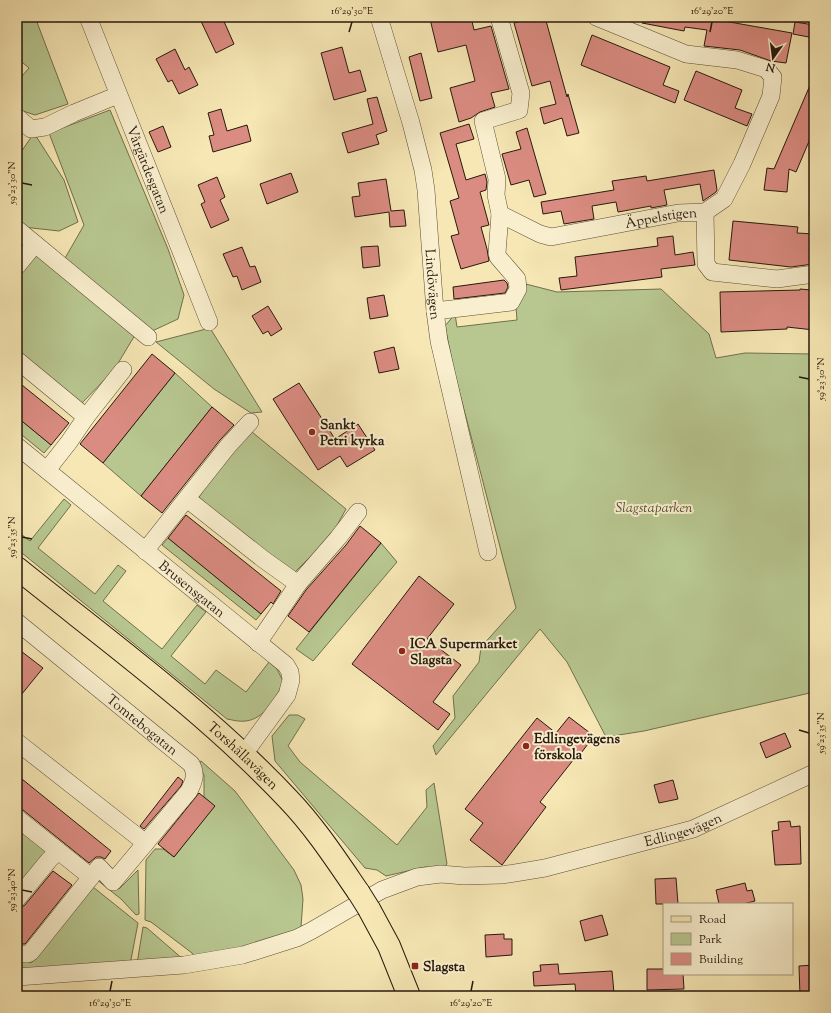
<svg xmlns="http://www.w3.org/2000/svg" width="831" height="1013" font-family="'Sorts Mill Goudy',serif">
<style>
.green{fill:#b8c790;stroke:#70704e}
.building{fill:#db8c82;stroke:#27190c}
.lines{fill:none;stroke-linecap:round;stroke-linejoin:round}
.minor-casing{stroke:#5b4c36;stroke-width:18}
.major-casing{stroke:#27190c;stroke-width:24}
.minor{stroke:#f9efce;stroke-width:17}
.major{stroke:#f6e7b4;stroke-width:22}
.major-bridge-casing{stroke:#27190c;stroke-width:24;stroke-linecap:butt}
.major-bridge{stroke:#f6e7b4;stroke-width:22}
.ticks{fill:none;stroke:#27190c;stroke-width:1.5}
.poi-dot{fill:#8f2418;stroke:#f9efce;stroke-width:1.5}
.labels{text-anchor:middle;stroke-width:4;stroke-linejoin:round;paint-order:stroke}
.street-label{font-size:14px;fill:#27190c;stroke:#f9efce}
.poi-label{font-size:14px;font-weight:bold;fill:#27190c;stroke:#f9efce;text-anchor:start}
.park-label{font-size:14px;font-style:italic;fill:#524d34;stroke:#f9efce}
.neatline{fill:none;stroke:#27190c;stroke-width:1.5}
.ticks-label{font-size:10px;text-anchor:middle;fill:#27190c}
</style>
<rect width="100%" height="100%" fill="#f6e7b4"/>
<filter id="stains"><feTurbulence type="fractalNoise" baseFrequency=".005" numOctaves="4"/><feColorMatrix values="0 0 0 0 .2 0 0 0 0 .09 0 0 0 0 .02 0 0 0 .5 -.17"/></filter>
<radialGradient id="worn" r=".72"><stop offset=".6" stop-color="#630" stop-opacity="0"/><stop offset="1" stop-color="#630" stop-opacity=".3"/></radialGradient>
<!-- green -->
<g class="green">
<path d="M 17,17 L 35,17 L 68,104 L 35,115 L 20,110 L 17,107 L 17,82 L 29,68 L 17,58 Z"/>
<path d="M 110,110 L 168,249 L 184,295 L 178,319 L 150,332 L 64,260 L 84,225 L 49,133 Z"/>
<path d="M 34,133 L 64,180 L 78,222 L 59,231 L 23,227 L 17,222 L 17,158 Z"/>
<path d="M 34,251 L 135,335 L 114,370 L 81,404 L 17,354 L 17,273 Z"/>
<path d="M 522,283 L 557,292 L 661,289 L 709,334 L 716,358 L 745,353 L 814,354 L 814,692 L 644,731 L 606,737 L 567,662 L 540,629 L 436,755 L 433,746 L 455,718 L 453,696 L 479,662 L 481,647 L 516,608 L 455,375 L 445,326 L 455,314 L 457,327 L 517,320 L 516,307 Z"/>
<path d="M 210,328 L 262,412 L 251,413 L 214,389 L 156,342 Z"/>
<path d="M 175,373 L 212,407 L 141,496 L 103,463 Z"/>
<path d="M 17,417 L 51,445 L 44,453 L 17,431 Z"/>
<path d="M 252,432 L 346,509 L 331,536 L 294,573 L 245,538 L 199,497 L 218,467 Z"/>
<path d="M 64,499 L 71,505 L 38,548 L 95,594 L 118,565 L 126,571 L 103,601 L 162,649 L 197,605 L 206,612 L 171,656 L 205,684 L 216,670 L 246,692 L 269,662 L 277,669 L 283,681 C 278,697 264,719 246,721 C 239,722 233,720 227,719 L 17,549 L 17,531 L 30,541 Z"/>
<path d="M 168,538 L 261,614 L 256,620 L 162,545 Z"/>
<path d="M 381,543 L 397,562 L 313,661 L 296,649 Z"/>
<path d="M 289,715 L 298,715 L 305,719 L 288,746 L 300,762 L 397,845 L 427,807 L 426,790 L 434,783 L 447,864 L 442,869 L 425,867 L 386,876 L 377,870 L 365,868 L 275,761 L 272,736 Z"/>
<path d="M 201,761 L 235,791 L 294,870 L 301,885 L 303,899 L 301,927 L 298,934 L 196,959 L 192,953 L 151,922 L 145,920 L 146,860 L 155,849 L 163,849 L 174,857 L 214,806 L 204,797 L 204,775 L 198,763 Z"/>
<path d="M 17,827 L 53,856 L 17,901 Z"/>
<path d="M 138,870 L 139,914 L 136,915 L 121,899 L 96,879 L 100,875 L 119,889 Z"/>
<path d="M 93,887 L 138,923 L 129,970 L 17,978 L 17,962 L 32,962 Z"/>
<path d="M 143,927 L 147,928 L 184,960 L 136,970 Z"/>
</g>
<!-- building -->
<g class="building">
<path d="M 199,17 L 222,17 L 234,44 L 216,53 Z"/>
<path d="M 436,17 L 471,17 L 474,30 L 491,26 L 509,89 L 491,93 L 495,107 L 480,112 L 471,118 L 459,122 L 450,88 L 475,81 L 466,45 L 438,52 L 430,19 Z"/>
<path d="M 537,17 L 545,17 L 567,97 L 568,94 L 579,133 L 567,136 L 562,118 L 544,124 L 540,108 L 556,104 L 550,81 L 532,86 L 514,23 Z"/>
<path d="M 643,17 L 701,17 L 792,33 L 786,63 L 771,61 L 740,50 L 704,46 L 707,30 L 685,27 L 684,31 L 642,23 Z"/>
<path d="M 795,22 L 814,25 L 814,38 L 793,34 Z"/>
<path d="M 592,35 L 670,67 L 663,85 L 679,91 L 675,103 L 581,65 Z"/>
<path d="M 342,47 L 349,73 L 360,70 L 366,91 L 334,100 L 321,53 Z"/>
<path d="M 175,49 L 185,70 L 189,67 L 198,85 L 179,94 L 172,80 L 168,82 L 156,59 Z"/>
<path d="M 421,53 L 432,98 L 420,101 L 409,57 Z"/>
<path d="M 696,71 L 742,90 L 735,108 L 752,114 L 747,126 L 684,100 Z"/>
<path d="M 814,76 L 814,140 L 810,139 L 796,172 L 789,169 L 787,192 L 764,190 L 767,168 L 774,169 Z"/>
<path d="M 377,97 L 387,131 L 376,135 L 379,144 L 348,153 L 342,133 L 373,124 L 367,99 Z"/>
<path d="M 221,109 L 227,131 L 247,125 L 251,141 L 213,152 L 209,136 L 214,135 L 208,113 Z"/>
<path d="M 469,124 L 474,139 L 456,144 L 466,180 L 485,174 L 487,182 L 486,190 L 480,192 L 489,225 L 481,227 L 487,249 L 489,261 L 461,269 L 451,236 L 459,234 L 450,201 L 459,198 L 440,133 Z"/>
<path d="M 163,126 L 171,147 L 158,152 L 149,132 Z"/>
<path d="M 527,128 L 546,194 L 534,197 L 529,180 L 511,185 L 502,154 L 521,149 L 516,132 Z"/>
<path d="M 714,170 L 717,190 L 716,192 L 703,201 L 700,184 L 664,190 L 667,205 L 651,208 L 651,206 L 618,212 L 616,202 L 592,206 L 594,219 L 564,224 L 561,211 L 543,214 L 541,202 L 614,190 L 612,181 L 646,176 L 647,181 Z"/>
<path d="M 291,173 L 298,192 L 267,204 L 260,184 Z"/>
<path d="M 217,177 L 225,197 L 220,200 L 229,220 L 211,228 L 201,204 L 205,202 L 198,185 Z"/>
<path d="M 386,179 L 391,211 L 404,210 L 406,226 L 390,227 L 389,212 L 355,217 L 352,197 L 360,196 L 358,183 Z"/>
<path d="M 733,221 L 798,227 L 797,233 L 814,234 L 813,264 L 791,267 L 729,260 Z"/>
<path d="M 673,236 L 675,255 L 693,252 L 695,265 L 661,269 L 662,277 L 561,290 L 559,278 L 577,276 L 575,257 L 658,246 L 657,238 Z"/>
<path d="M 378,246 L 380,266 L 363,268 L 361,247 Z"/>
<path d="M 242,247 L 250,267 L 255,266 L 261,282 L 242,290 L 237,276 L 233,277 L 223,254 Z"/>
<path d="M 504,280 L 507,283 L 508,287 L 505,293 L 454,299 L 453,287 Z"/>
<path d="M 800,289 L 811,290 L 810,307 L 814,307 L 814,330 L 787,327 L 787,329 L 721,332 L 720,292 L 800,290 Z"/>
<path d="M 384,295 L 388,316 L 370,319 L 367,298 Z"/>
<path d="M 268,306 L 282,329 L 271,336 L 268,331 L 263,334 L 252,316 Z"/>
<path d="M 394,347 L 399,369 L 379,373 L 374,352 Z"/>
<path d="M 152,354 L 175,373 L 103,463 L 80,444 Z"/>
<path d="M 17,381 L 69,423 L 51,445 L 17,417 Z"/>
<path d="M 299,383 L 335,439 L 358,424 L 375,450 L 347,467 L 340,456 L 318,470 L 273,399 Z"/>
<path d="M 212,407 L 234,425 L 220,440 L 162,513 L 141,496 Z"/>
<path d="M 186,515 L 281,591 L 273,604 L 271,602 L 261,614 L 168,538 Z"/>
<path d="M 360,526 L 381,543 L 309,632 L 288,616 L 306,590 L 346,545 Z"/>
<path d="M 419,576 L 454,604 L 427,639 L 461,665 L 433,702 L 450,714 L 438,730 L 352,664 Z"/>
<path d="M 17,648 L 43,668 L 17,700 Z"/>
<path d="M 569,717 L 594,736 L 575,761 L 574,759 L 540,802 L 546,807 L 502,865 L 470,840 L 483,823 L 465,809 L 537,718 L 556,733 Z"/>
<path d="M 785,733 L 791,747 L 766,758 L 760,743 Z"/>
<path d="M 17,775 L 111,851 L 105,859 L 101,857 L 96,857 L 89,863 L 23,810 L 17,808 Z"/>
<path d="M 178,777 L 183,781 L 181,786 L 144,829 L 140,826 Z"/>
<path d="M 673,780 L 678,799 L 659,803 L 654,785 Z"/>
<path d="M 199,793 L 215,806 L 174,857 L 158,844 Z"/>
<path d="M 790,821 L 791,827 L 800,826 L 801,864 L 775,865 L 772,831 L 779,830 L 778,822 Z"/>
<path d="M 53,871 L 72,885 L 25,944 L 17,944 L 17,910 L 25,905 Z"/>
<path d="M 676,878 L 678,904 L 656,904 L 655,879 Z"/>
<path d="M 745,883 L 747,891 L 752,890 L 755,901 L 743,904 L 719,904 L 716,890 Z"/>
<path d="M 602,915 L 608,935 L 585,941 L 580,921 Z"/>
<path d="M 504,934 L 504,939 L 512,939 L 512,955 L 486,957 L 485,935 Z"/>
<path d="M 558,964 L 559,974 L 612,971 L 614,993 L 576,995 L 575,984 L 534,986 L 533,972 L 541,971 L 540,965 Z"/>
<path d="M 814,965 L 814,996 L 800,996 L 799,966 Z"/>
<path d="M 647,969 L 664,969 L 664,974 L 683,974 L 684,989 L 647,990 Z"/>
</g>
<g class="lines">
<defs>
<g id="minor">
<path id="s1" d="M 88,17 L 209,322"/>
<path id="s2" d="M 379,17 L 411,123 L 423,170 L 426,190 L 435,311 L 439,341 L 488,552"/>
<path d="M 596,17 L 686,54 L 737,60 L 766,69 L 773,77 L 771,96 L 742,164 L 724,199 L 705,212"/>
<path d="M 17,117 L 31,129 L 45,127 L 74,113 L 118,95"/>
<path id="s3" d="M 500,214 L 540,234 L 551,237 L 678,213 L 705,212 L 706,264 L 712,272 L 777,279 L 814,274"/>
<path d="M 17,229 L 148,337"/>
<path d="M 17,266 L 35,244"/>
<path d="M 435,311 L 511,302 L 518,289 L 517,279 L 498,257 L 497,253 L 500,214 L 496,195 L 497,179 L 483,121 L 519,110 L 521,93 L 499,17"/>
<path d="M 17,360 L 86,417"/>
<path id="s4" d="M 17,446 L 286,665 L 290,672 L 291,680 L 287,695 L 244,754"/>
<path d="M 47,470 L 69,442 L 86,417 L 123,370"/>
<path d="M 187,499 L 263,559 L 298,584"/>
<path d="M 145,551 L 228,446 L 250,422"/>
<path id="s5" d="M 17,622 L 191,764 C 197,774 194,781 189,791 L 113,882 L 99,867 L 31,952 L 28,954 L 17,954"/>
<path d="M 258,643 L 298,584 L 338,538 L 358,512"/>
<path d="M 17,742 L 138,837 L 145,844"/>
<path d="M 17,818 L 91,877"/>
<path d="M 17,899 L 49,860 L 58,851"/>
<path id="s6" d="M 17,977 L 184,965 L 243,955 L 297,938 L 311,931 L 382,890 L 417,877 L 441,874 L 464,876 L 502,875 L 545,868 L 693,829 L 814,773"/>
</g>
<g id="major">
<path id="s7" d="M 17,568 C 109,642 207,713 288,799 C 315,827 337,861 359,893"/>
<path d="M 369,909 L 389,946 L 409,996"/>
</g>
</defs>
<!-- minor casing -->
<use href="#minor" class="minor-casing"/>
<!-- major casing -->
<use href="#major" class="major-casing"/>
<!-- minor -->
<use href="#minor" class="minor"/>
<!-- major -->
<use href="#major" class="major"/>
<defs>
<path id="major-bridge" d="M 359,893 L 369,909"/>
</defs>
<!-- major-bridge casing -->
<use href="#major-bridge" class="major-bridge-casing"/>
<!-- major-bridge -->
<use href="#major-bridge" class="major-bridge"/>
</g>
<!-- ticks -->
<path class="ticks" d="M 349,32 L 352,22M 710,32 L 712,22M 22,183 L 32,185M 799,377 L 809,379M 22,537 L 32,539M 799,730 L 809,733M 22,890 L 32,892M 110,991 L 112,981M 471,991 L 473,981"/>
<!-- markers -->
<g class="poi-dot">
<circle cx="312" cy="432" r="4"/>
<circle cx="402" cy="651" r="4"/>
<circle cx="526" cy="746" r="4"/>
<rect x="411" y="962" width="8" height="8" rx="2"/>
</g>
<g class="labels">
<!-- street labels -->
<g class="street-label">
<text dy="5" stroke="none"><textPath href="#s1" startOffset="164">Vårgärdesgatan</textPath></text>
<text dy="5" stroke="none"><textPath href="#s3" startOffset="168">Äppelstigen</textPath></text>
<text dy="5" stroke="none"><textPath href="#s2" startOffset="274">Lindövägen</textPath></text>
<text dy="5" stroke="none"><textPath href="#s4" startOffset="226">Brusensgatan</textPath></text>
<text dy="5" stroke="none"><textPath href="#s5" startOffset="162">Tomtebogatan</textPath></text>
<text dy="5" stroke="none"><textPath href="#s7" startOffset="294">Torshällavägen</textPath></text>
<text dy="5" stroke="none"><textPath href="#s6" startOffset="691">Edlingevägen</textPath></text>
</g>
<!-- poi labels -->
<g class="poi-label">
<text x="320" y="429">Sankt<tspan x="320" dy="16">Petri kyrka</tspan></text>
<text x="410" y="648">ICA Supermarket<tspan x="410" dy="16">Slagsta</tspan></text>
<text x="534" y="743">Edlingevägens<tspan x="534" dy="16">förskola</tspan></text>
<text x="423" y="971">Slagsta</text>
</g>
<!-- park labels -->
<g class="park-label">
<text x="654" y="512">Slagstaparken</text>
</g>
</g>
<!-- margin -->
<rect width="831" height="1013" fill="none" stroke="#f6e7b4" stroke-width="44"/>
<!-- legend -->
<rect x="663" y="903" width="130" height="72" fill="#f9efce" stroke="#a59980"/>
<rect x="671" y="916" width="20" height="6" fill="#f6e7b4" stroke="#a59980"/>
<text x="699" y="923" font-size="12" fill="#27190c">Road</text>
<rect x="671" y="933" width="20" height="12" fill="#b8c790" stroke="#a59980"/>
<text x="699" y="943" font-size="12" fill="#27190c">Park</text>
<rect x="671" y="953" width="20" height="12" fill="#db8c82" stroke="#a59980"/>
<text x="699" y="963" font-size="12" fill="#27190c">Building</text>
<!-- north arrow -->
<g transform="translate(773 58) rotate(194)" stroke="#f9efce" stroke-width="3" paint-order="stroke">
<path d="M0-3L7 15L0 10L-7 15Z" fill="#27190c"/>
<text y="-6" font-size="11" font-weight="bold" text-anchor="middle" fill="#27190c">N</text>
</g>
<rect x="22" y="22" width="787" height="969" class="neatline"/>
<g class="ticks-label">
<text x="352" y="14">16°29'30"E</text>
<text x="712" y="14">16°29'20"E</text>
<text transform="translate(11 183) rotate(-90)" y="4">59°23'30"N</text>
<text transform="translate(820 379) rotate(-90)" y="4">59°23'30"N</text>
<text transform="translate(11 537) rotate(-90)" y="4">59°23'35"N</text>
<text transform="translate(820 733) rotate(-90)" y="4">59°23'35"N</text>
<text transform="translate(11 890) rotate(-90)" y="4">59°23'40"N</text>
<text x="110" y="1006">16°29'30"E</text>
<text x="471" y="1006">16°29'20"E</text>
</g>
<rect width="100%" height="100%" filter="url(#stains)"/>
<rect width="100%" height="100%" fill="url(#worn)"/>
</svg>
